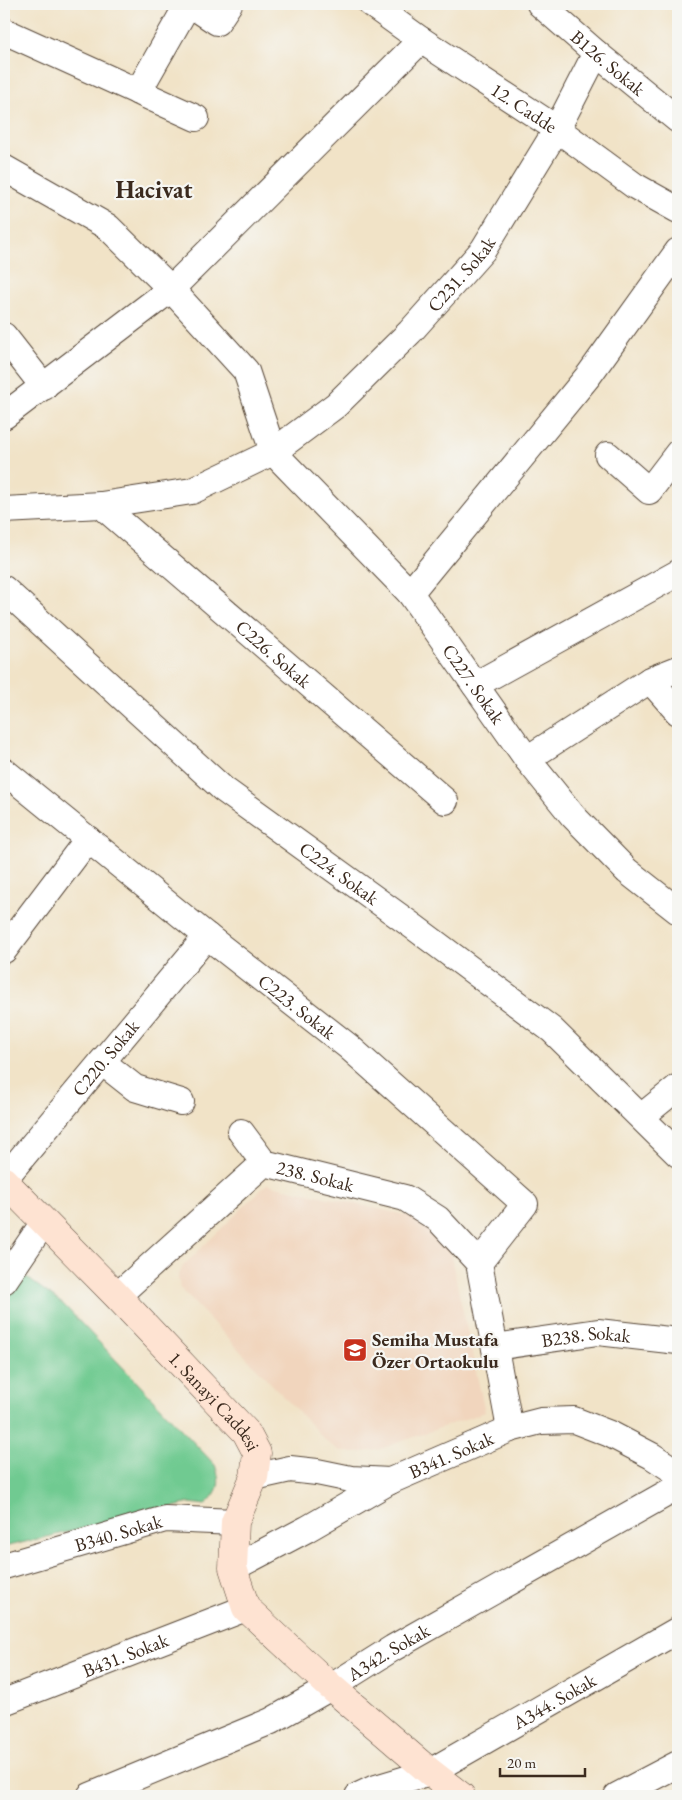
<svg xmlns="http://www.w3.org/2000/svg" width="682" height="1800" font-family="'EB Garamond',serif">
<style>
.built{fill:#f1d5bd}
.green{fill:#70ca91;stroke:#567a58}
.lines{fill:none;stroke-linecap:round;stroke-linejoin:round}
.street-casing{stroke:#564637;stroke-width:28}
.secondary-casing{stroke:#564637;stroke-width:29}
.street{stroke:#fff;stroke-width:26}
.secondary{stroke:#fee3d2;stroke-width:28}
.labels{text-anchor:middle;stroke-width:4.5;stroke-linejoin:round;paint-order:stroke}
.street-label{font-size:19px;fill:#3b2a1e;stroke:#f6f6f2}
.poi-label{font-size:19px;font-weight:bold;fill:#3b2a1e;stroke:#f6f6f2;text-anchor:start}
.district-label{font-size:24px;font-weight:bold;fill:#3b2a1e;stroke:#f6f6f2}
</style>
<rect width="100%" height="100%" fill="#f6f6f2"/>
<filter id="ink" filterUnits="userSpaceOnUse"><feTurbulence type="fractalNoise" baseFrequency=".02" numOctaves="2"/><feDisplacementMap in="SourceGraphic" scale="10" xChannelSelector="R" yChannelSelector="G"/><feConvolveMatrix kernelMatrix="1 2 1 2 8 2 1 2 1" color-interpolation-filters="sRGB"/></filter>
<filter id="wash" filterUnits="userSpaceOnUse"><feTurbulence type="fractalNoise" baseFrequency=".0096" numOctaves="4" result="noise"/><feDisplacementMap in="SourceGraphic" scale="20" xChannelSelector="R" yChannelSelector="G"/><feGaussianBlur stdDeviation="1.12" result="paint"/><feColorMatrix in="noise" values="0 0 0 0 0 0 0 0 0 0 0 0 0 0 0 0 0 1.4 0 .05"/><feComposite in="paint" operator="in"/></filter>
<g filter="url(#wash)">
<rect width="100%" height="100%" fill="#f1e3c7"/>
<!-- built -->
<path class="built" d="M 267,1184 L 427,1220 L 449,1248 L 485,1412 L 377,1450 L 354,1453 L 340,1451 L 327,1442 L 180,1288 L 178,1277 L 182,1267 Z"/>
<!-- green -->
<path class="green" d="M 22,1274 L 64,1305 L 215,1465 C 222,1484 219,1491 205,1505 L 190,1503 L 4,1547 L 4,1301 Z"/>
</g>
<g filter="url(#ink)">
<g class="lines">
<defs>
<g id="street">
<path d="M 190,4 L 217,22 L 229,4"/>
<path id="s1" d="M 371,4 L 421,40 L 557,129 L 635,186 L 678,210"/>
<path id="s2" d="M 540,4 L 596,53 L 678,120"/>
<path d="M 4,31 L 196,118"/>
<path d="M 138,92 L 188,4"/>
<path id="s3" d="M 4,168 L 108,227 L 171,289 L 246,371 L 273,452 L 410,593 L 527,759 L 573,816 L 627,871 L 678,911"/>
<path d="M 4,336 L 44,387"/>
<path d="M 4,416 L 171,289 L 421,40"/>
<path d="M 608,455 L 649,491 L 678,453"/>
<path id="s4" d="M 101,505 L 445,801"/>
<path id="s5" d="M 4,510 L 101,505 L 192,491 L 273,452 L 336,405 L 410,332 L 483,250 L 557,129 L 596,53"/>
<path id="s6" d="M 4,589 L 223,789 L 414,927 L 552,1030 L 678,1154"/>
<path d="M 410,593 L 589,375 L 678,251"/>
<path d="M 650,680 L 678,712"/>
<path d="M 475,685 L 678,573"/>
<path d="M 527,759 L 650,680 L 678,669"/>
<path id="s7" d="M 4,771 L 207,936 L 349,1047 L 525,1204 L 479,1263"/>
<path d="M 4,950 L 88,839"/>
<path d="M 102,1062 L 135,1088 L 181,1102"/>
<path d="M 641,1117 L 678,1087"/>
<path d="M 241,1132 L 264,1163"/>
<path id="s8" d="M 4,1179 L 207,936"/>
<path d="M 479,1263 L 510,1429"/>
<path d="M 4,1281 L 44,1222"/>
<path id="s9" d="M 117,1296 L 264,1163 L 405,1198 L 438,1219 L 479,1263"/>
<path id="s10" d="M 495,1347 L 598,1332 L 678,1341"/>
<path d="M 254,1477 L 290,1469 L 317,1472 L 351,1479 L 390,1481"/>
<path id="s11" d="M 4,1566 L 165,1519 L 235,1522"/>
<path id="s12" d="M 233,1568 L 307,1529 L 390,1481 L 510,1429 L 541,1421 L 574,1420 L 610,1434 L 652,1456 L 678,1473"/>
<path id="s13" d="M 4,1702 L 246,1608"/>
<path id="s14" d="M 90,1796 L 271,1721 L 331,1687 L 393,1648 L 678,1487"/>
<path id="s15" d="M 358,1796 L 373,1789 L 430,1772 L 678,1630"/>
<path d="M 617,1796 L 678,1764"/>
</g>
<g id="secondary">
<path id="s16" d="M 4,1181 L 117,1296 L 246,1432 L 257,1453 L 254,1477 L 235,1522 L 233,1568 L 246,1608 L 331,1687 L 430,1772 L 461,1796"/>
</g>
</defs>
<!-- street casing -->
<use href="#street" class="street-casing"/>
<!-- secondary casing -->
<use href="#secondary" class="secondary-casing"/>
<!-- street -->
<use href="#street" class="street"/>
<!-- secondary -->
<use href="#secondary" class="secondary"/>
</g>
</g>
<!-- icons -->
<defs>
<symbol id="school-square" viewBox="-11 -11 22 22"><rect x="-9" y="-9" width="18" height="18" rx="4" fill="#c8321e" stroke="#f6f6f2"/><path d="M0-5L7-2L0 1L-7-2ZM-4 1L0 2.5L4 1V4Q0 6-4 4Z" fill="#fff"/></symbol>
</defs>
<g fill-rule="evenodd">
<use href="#school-square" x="341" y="1336" width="28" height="28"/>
</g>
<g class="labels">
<!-- street labels -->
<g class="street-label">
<text dy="7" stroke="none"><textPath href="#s2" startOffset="90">B126. Sokak</textPath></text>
<text dy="7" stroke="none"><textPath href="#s1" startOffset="185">12. Cadde</textPath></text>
<text dy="7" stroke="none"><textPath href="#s5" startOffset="539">C231. Sokak</textPath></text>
<text dy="7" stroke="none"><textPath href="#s4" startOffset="228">C226. Sokak</textPath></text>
<text dy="7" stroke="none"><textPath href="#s3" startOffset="712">C227. Sokak</textPath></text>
<text dy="7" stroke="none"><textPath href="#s6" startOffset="440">C224. Sokak</textPath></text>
<text dy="7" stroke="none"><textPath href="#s7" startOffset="376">C223. Sokak</textPath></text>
<text dy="7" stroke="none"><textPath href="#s8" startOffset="158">C220. Sokak</textPath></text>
<text dy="7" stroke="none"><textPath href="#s9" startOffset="251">238. Sokak</textPath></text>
<text dy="7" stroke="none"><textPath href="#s10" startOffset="92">B238. Sokak</textPath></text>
<text dy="7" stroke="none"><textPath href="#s16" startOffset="305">1. Sanayi Caddesi</textPath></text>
<text dy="7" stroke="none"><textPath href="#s12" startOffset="246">B341. Sokak</textPath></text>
<text dy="7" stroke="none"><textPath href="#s11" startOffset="119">B340. Sokak</textPath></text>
<text dy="7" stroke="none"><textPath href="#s14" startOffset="332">A342. Sokak</textPath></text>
<text dy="7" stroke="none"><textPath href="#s13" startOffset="130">B431. Sokak</textPath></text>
<text dy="7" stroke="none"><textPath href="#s15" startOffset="219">A344. Sokak</textPath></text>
</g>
<!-- poi labels -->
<g class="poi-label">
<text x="372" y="1346">Semiha Mustafa<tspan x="372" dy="22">Özer Ortaokulu</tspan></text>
</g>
<!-- district labels -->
<g class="district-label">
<text x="154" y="198">Hacivat</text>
</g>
</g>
<!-- margin -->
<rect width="682" height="1800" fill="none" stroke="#f6f6f2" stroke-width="20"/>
<!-- scale -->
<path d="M500 1768v8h85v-8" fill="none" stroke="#3b2a1e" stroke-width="2.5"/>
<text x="507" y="1768" font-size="15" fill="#3b2a1e" stroke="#f6f6f2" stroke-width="4" paint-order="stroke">20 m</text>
</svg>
